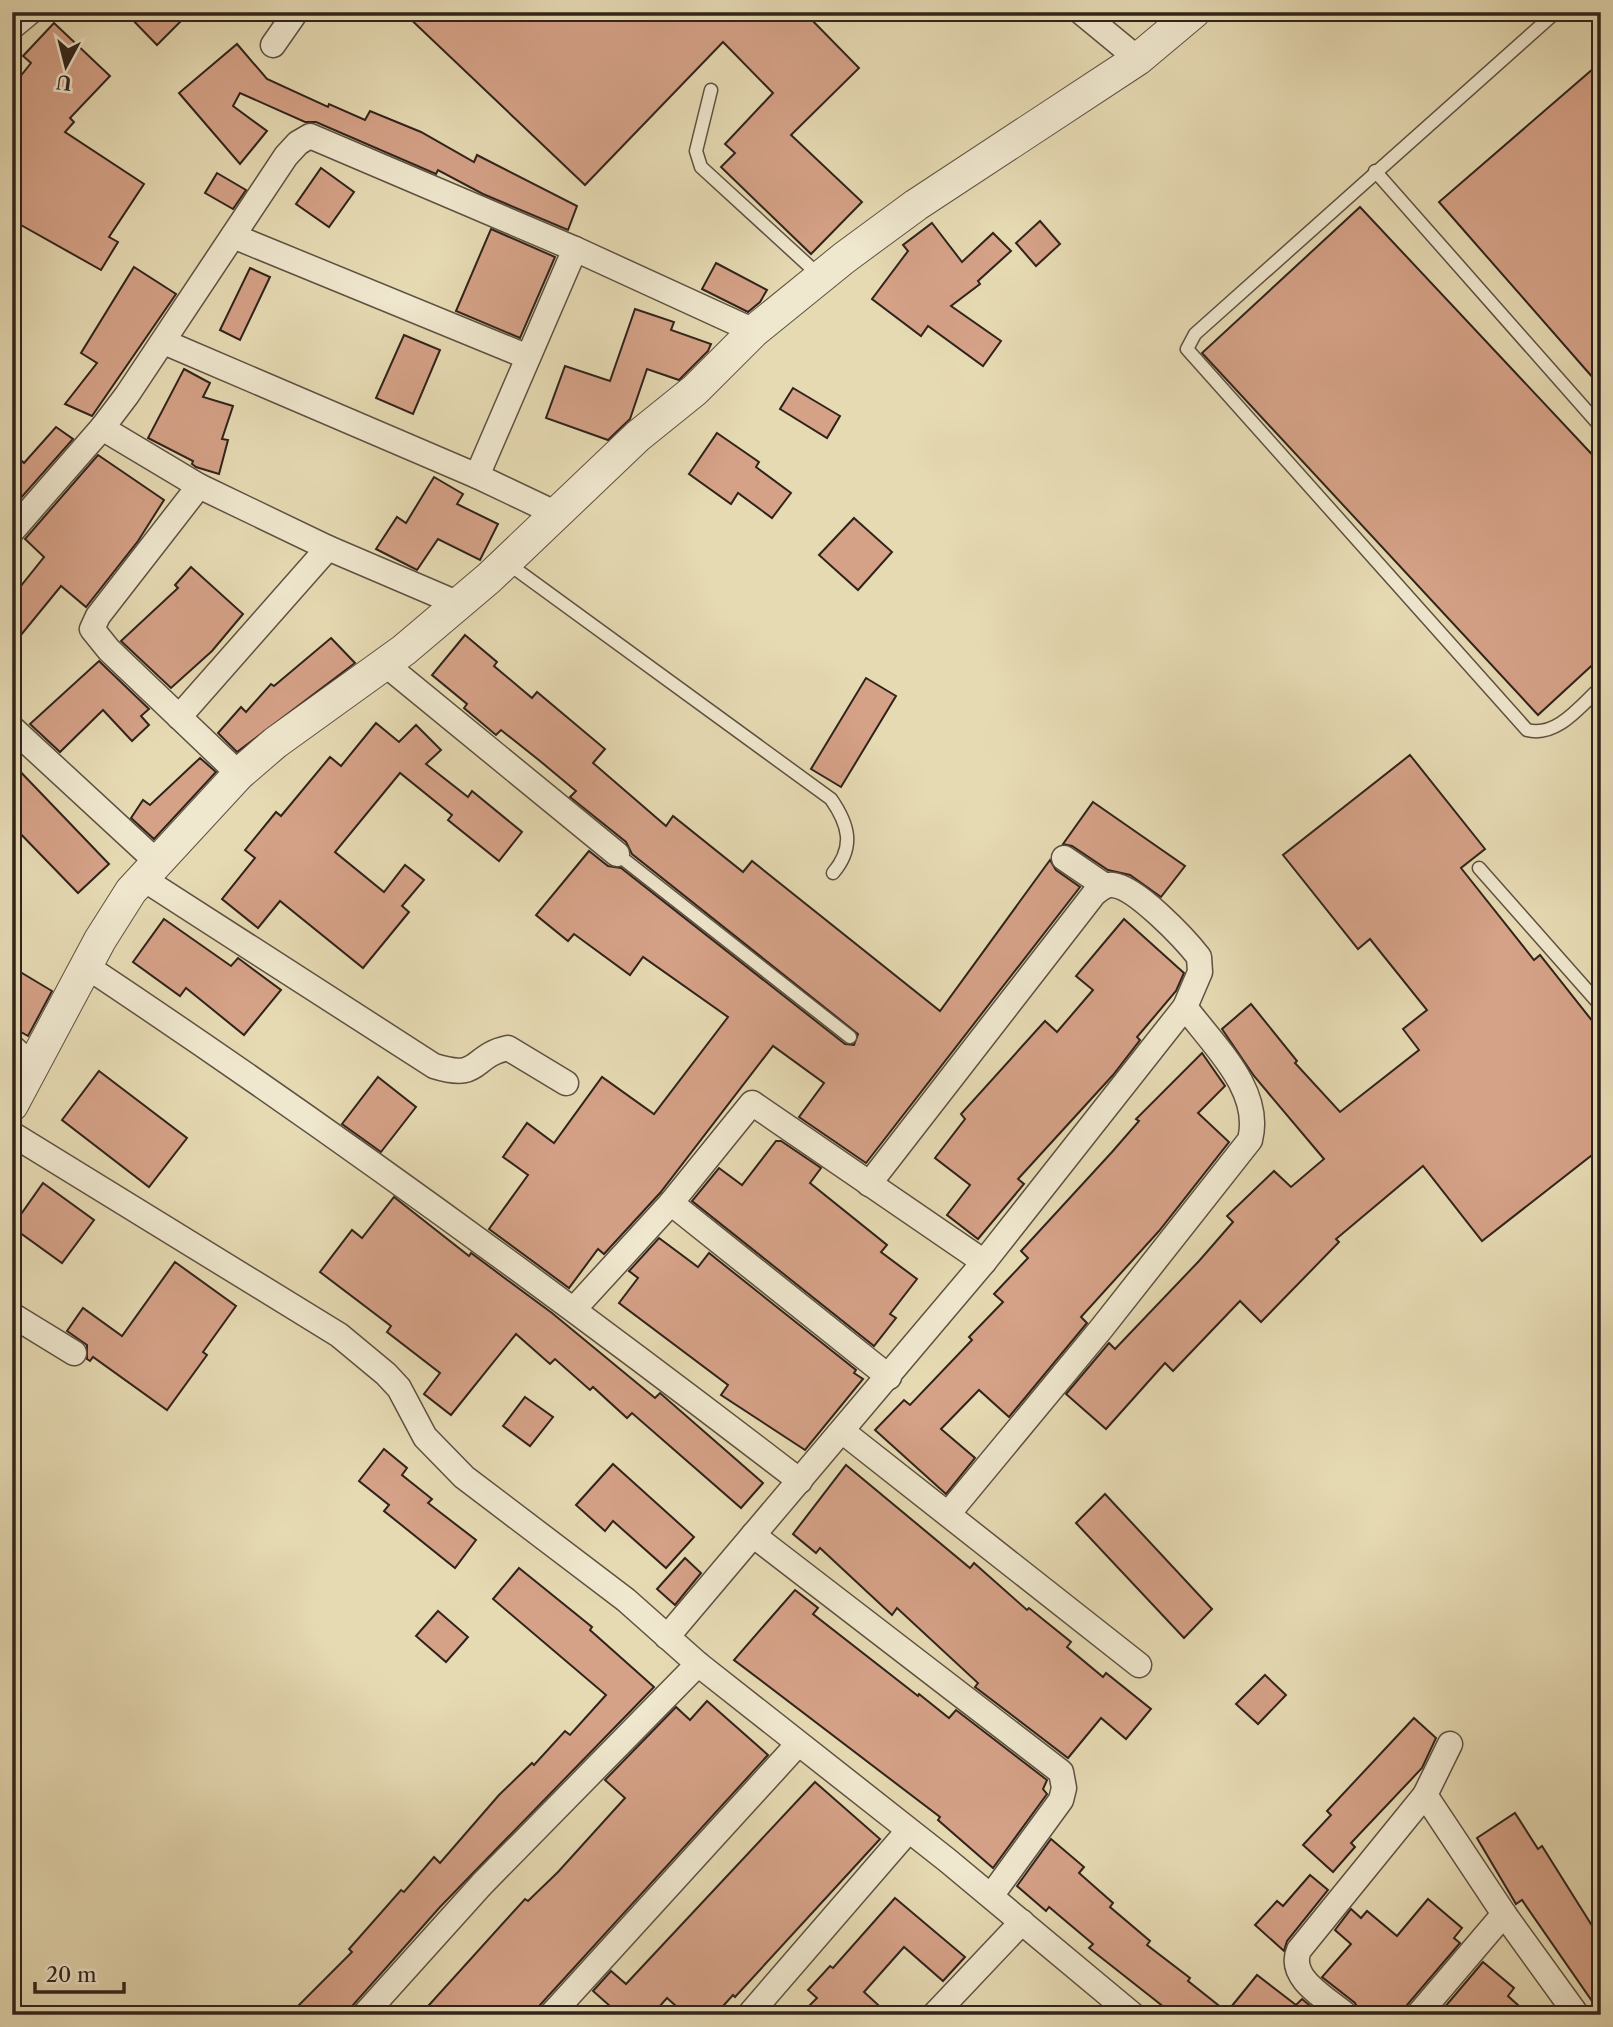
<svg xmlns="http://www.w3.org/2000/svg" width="1613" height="2027" font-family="'Libre Caslon Text',serif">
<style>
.building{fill:#d5a187;stroke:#30231b;stroke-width:2}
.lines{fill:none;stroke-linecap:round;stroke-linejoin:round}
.service-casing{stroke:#5e5141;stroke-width:15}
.minor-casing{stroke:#5e5141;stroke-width:27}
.tertiary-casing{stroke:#5e5141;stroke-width:34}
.service{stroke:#efe7ce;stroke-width:12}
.minor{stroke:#efe7ce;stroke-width:24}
.tertiary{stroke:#efe7ce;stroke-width:32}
</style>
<rect width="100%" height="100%" fill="#e6dab3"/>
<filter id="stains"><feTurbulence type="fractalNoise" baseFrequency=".00286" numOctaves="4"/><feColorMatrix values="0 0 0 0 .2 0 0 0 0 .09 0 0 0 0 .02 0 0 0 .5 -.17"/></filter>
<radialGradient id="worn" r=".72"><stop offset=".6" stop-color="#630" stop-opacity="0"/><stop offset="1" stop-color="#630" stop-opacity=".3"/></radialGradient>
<!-- building -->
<g class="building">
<path d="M 125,12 L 190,12 L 157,45 Z"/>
<path d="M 403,12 L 804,12 L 859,68 L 791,135 L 862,202 L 811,254 L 721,167 L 735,153 L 725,144 L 773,93 L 723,42 L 585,185 Z"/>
<path d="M 54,23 L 110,76 L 70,118 L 74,122 L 65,132 L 144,184 L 109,237 L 118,242 L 101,270 L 12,220 L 12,87 L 31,63 L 23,56 Z"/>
<path d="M 237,44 L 267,79 L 328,107 L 329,104 L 365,120 L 370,111 L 421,132 L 474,162 L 477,155 L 577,206 L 568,230 L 483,194 L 438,170 L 436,174 L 316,122 L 305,122 L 240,93 L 233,106 L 267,131 L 240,164 L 179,93 Z"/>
<path d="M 1601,62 L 1601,387 L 1439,202 Z"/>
<path d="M 321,168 L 354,192 L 329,227 L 296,204 Z"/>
<path d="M 217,173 L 246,190 L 233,209 L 205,193 Z"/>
<path d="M 1360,207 L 1601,464 L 1601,657 L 1538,715 L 1202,353 Z"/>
<path d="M 1040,221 L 1060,244 L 1036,266 L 1016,243 Z"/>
<path d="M 932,223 L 962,262 L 993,233 L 1011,251 L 978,281 L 980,284 L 951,306 L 1001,341 L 983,366 L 928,326 L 921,336 L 872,299 L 908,251 L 903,245 Z"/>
<path d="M 491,229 L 555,257 L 520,338 L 456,311 Z"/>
<path d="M 716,263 L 767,290 L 760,302 L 748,312 L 702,289 Z"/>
<path d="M 134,267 L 176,294 L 92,416 L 65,404 L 97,363 L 81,353 Z"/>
<path d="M 250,268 L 270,277 L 240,340 L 220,330 Z"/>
<path d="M 635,309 L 674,322 L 671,330 L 711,344 L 708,351 L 679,380 L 647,369 L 630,419 L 608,440 L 546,418 L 565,366 L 610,381 Z"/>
<path d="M 404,335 L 440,350 L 413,414 L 376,398 Z"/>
<path d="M 184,369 L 210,383 L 203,397 L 233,406 L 222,439 L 228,440 L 219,474 L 196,467 L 192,464 L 193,461 L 148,438 Z"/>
<path d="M 793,388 L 840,416 L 827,438 L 780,409 Z"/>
<path d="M 56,427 L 73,439 L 12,508 L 12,452 L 24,463 Z"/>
<path d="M 717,433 L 759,462 L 756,467 L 791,493 L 772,518 L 738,493 L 731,504 L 689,474 Z"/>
<path d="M 98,455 L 164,500 L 138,541 L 86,607 L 61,586 L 12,646 L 12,597 L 44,557 L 25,539 Z"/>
<path d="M 434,477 L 463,494 L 457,504 L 498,524 L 480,560 L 438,539 L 417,570 L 376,549 L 397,517 L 406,523 Z"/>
<path d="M 854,518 L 892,552 L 858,590 L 819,555 Z"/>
<path d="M 191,567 L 243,614 L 212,651 L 171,688 L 121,641 L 178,588 L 175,585 Z"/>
<path d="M 465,635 L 497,662 L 494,666 L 532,698 L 537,692 L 605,749 L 593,763 L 666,826 L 673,816 L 743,872 L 752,861 L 940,1011 L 1050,860 L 1056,870 L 1080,887 L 866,1163 L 799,1117 L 824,1083 L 773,1046 L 660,1193 L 604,1254 L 598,1249 L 569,1288 L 489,1229 L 528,1175 L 503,1157 L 527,1123 L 554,1143 L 602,1077 L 654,1114 L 728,1017 L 643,957 L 630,975 L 574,934 L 568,941 L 536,915 L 589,851 L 608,866 L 621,868 L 845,1044 L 854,1045 L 858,1034 L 632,854 L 626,842 L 570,797 L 576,791 L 540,761 L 501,730 L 496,735 L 464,708 L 467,704 L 432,675 Z"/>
<path d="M 331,638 L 355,663 L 237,752 L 218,733 L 241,707 L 246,712 L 271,684 L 274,686 Z"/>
<path d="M 99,661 L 149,709 L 141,716 L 149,725 L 132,741 L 103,710 L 60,752 L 30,724 Z"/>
<path d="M 866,678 L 896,696 L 841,787 L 811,769 Z"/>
<path d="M 376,723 L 399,742 L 416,725 L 441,750 L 426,764 L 468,797 L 472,791 L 522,832 L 499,861 L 448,820 L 452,815 L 400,773 L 335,852 L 384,892 L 405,865 L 424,880 L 402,906 L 409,912 L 363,968 L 280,901 L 258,928 L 222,899 L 255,858 L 245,850 L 276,812 L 281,816 L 330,757 L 341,766 Z"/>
<path d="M 1410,755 L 1485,849 L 1461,868 L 1534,960 L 1540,955 L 1601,1032 L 1601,1148 L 1482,1241 L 1423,1166 L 1336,1239 L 1339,1242 L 1261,1322 L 1240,1301 L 1173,1371 L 1165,1363 L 1106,1429 L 1066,1394 L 1109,1343 L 1115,1349 L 1199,1261 L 1233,1222 L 1227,1216 L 1274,1171 L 1291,1187 L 1324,1159 L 1254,1076 L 1222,1029 L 1251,1004 L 1297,1061 L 1295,1063 L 1340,1112 L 1419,1050 L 1403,1029 L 1427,1010 L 1370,939 L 1358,949 L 1283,855 Z"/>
<path d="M 200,758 L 216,772 L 154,839 L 131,818 L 143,800 L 150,805 Z"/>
<path d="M 12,763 L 109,864 L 78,893 L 12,825 Z"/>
<path d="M 1093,802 L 1185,866 L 1161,897 L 1130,875 L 1108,870 L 1072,846 L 1063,844 Z"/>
<path d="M 164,919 L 231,966 L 238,958 L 281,990 L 244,1035 L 186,988 L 180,996 L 133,962 Z"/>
<path d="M 1124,919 L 1184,973 L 1176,991 L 1137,1037 L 1140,1040 L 1113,1075 L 1018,1179 L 1024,1184 L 978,1239 L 947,1215 L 970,1185 L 935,1158 L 965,1119 L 961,1114 L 1045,1021 L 1057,1032 L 1093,990 L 1076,976 Z"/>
<path d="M 12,967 L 52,991 L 28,1036 L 12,1027 Z"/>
<path d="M 1202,1053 L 1225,1086 L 1198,1113 L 1229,1142 L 1159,1231 L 1081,1317 L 1087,1323 L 1009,1417 L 979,1390 L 941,1429 L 975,1458 L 946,1494 L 875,1430 L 904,1400 L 910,1405 L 972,1340 L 969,1337 L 1003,1302 L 994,1294 L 1028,1258 L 1021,1251 L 1112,1152 L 1139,1121 L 1136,1119 Z"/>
<path d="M 99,1071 L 187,1138 L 149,1187 L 62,1120 Z"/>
<path d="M 378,1077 L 416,1107 L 381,1152 L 342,1124 Z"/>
<path d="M 776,1141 L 781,1141 L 821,1168 L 810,1183 L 887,1245 L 881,1252 L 917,1279 L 890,1314 L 896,1318 L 874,1346 L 692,1201 L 719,1168 L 742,1185 Z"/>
<path d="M 43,1183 L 94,1220 L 62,1263 L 12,1227 Z"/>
<path d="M 394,1197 L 469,1256 L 471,1253 L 552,1313 L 655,1398 L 660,1393 L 763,1483 L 741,1508 L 632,1413 L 627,1418 L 593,1387 L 590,1390 L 555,1359 L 550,1364 L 516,1334 L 451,1415 L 424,1394 L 440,1373 L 387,1332 L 391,1326 L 320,1272 L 352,1230 L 362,1238 Z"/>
<path d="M 659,1238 L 698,1267 L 709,1253 L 856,1370 L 854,1373 L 863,1379 L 805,1450 L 721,1395 L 728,1385 L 619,1303 L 638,1278 L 629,1271 Z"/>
<path d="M 175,1262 L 236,1306 L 203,1352 L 207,1355 L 167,1410 L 93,1357 L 90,1361 L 87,1359 L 87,1345 L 67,1331 L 83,1308 L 122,1336 Z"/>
<path d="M 525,1397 L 553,1417 L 530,1446 L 503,1426 Z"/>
<path d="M 384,1449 L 407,1468 L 402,1475 L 432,1499 L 428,1503 L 476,1540 L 455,1568 L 384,1511 L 389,1505 L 359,1481 Z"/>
<path d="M 613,1464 L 694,1537 L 666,1568 L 613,1521 L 605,1531 L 576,1505 Z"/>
<path d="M 846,1465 L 970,1568 L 974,1563 L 1027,1610 L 1029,1608 L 1071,1642 L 1067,1647 L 1103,1677 L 1106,1673 L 1151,1709 L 1126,1739 L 1101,1718 L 1068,1758 L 975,1687 L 978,1683 L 897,1608 L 892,1615 L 820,1548 L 816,1553 L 793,1534 Z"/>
<path d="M 1105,1494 L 1212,1609 L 1184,1638 L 1076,1523 Z"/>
<path d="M 685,1558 L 701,1573 L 675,1605 L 657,1589 Z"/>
<path d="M 519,1568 L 592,1627 L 590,1630 L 654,1687 L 440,1907 L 353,2005 L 348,2015 L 289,2015 L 352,1952 L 349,1949 L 401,1890 L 404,1892 L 434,1857 L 440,1863 L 499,1795 L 532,1763 L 534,1765 L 565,1731 L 570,1735 L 606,1695 L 493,1599 Z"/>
<path d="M 795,1590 L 818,1608 L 813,1614 L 918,1696 L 919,1694 L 949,1718 L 956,1710 L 1047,1780 L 1043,1789 L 1047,1794 L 993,1868 L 938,1820 L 940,1817 L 734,1660 Z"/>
<path d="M 438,1611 L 468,1637 L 446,1662 L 416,1636 Z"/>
<path d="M 1265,1675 L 1286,1695 L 1258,1724 L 1236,1704 Z"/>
<path d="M 707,1701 L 768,1755 L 540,2005 L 537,2015 L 420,2015 L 525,1899 L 528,1901 L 558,1872 L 625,1798 L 605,1780 L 676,1707 L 690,1720 Z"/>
<path d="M 1414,1718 L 1436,1738 L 1422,1768 L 1351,1843 L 1355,1847 L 1333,1872 L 1303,1845 L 1331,1815 L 1327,1811 Z"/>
<path d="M 815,1782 L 880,1839 L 735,1997 L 733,1995 L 715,2015 L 686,2015 L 667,1998 L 652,2015 L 620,2015 L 593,1991 L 611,1971 L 626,1984 Z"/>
<path d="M 1515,1813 L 1538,1849 L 1542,1846 L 1601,1940 L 1601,2014 L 1522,1900 L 1516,1904 L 1477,1838 Z"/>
<path d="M 1051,1839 L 1084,1867 L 1079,1873 L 1113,1903 L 1110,1907 L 1150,1941 L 1147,1945 L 1190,1978 L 1188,1981 L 1227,2012 L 1257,1975 L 1296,2005 L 1302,1999 L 1321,2015 L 1174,2015 L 1089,1948 L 1093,1944 L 1049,1907 L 1046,1911 L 1017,1886 Z"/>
<path d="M 1310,1875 L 1328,1890 L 1287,1941 L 1284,1951 L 1255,1925 L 1277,1901 L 1283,1906 Z"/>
<path d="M 895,1898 L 965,1957 L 943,1981 L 904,1947 L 864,1992 L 889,2015 L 800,2015 L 817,1998 L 808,1990 L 830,1966 L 833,1968 Z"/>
<path d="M 1428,1899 L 1462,1928 L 1454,1938 L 1460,1943 L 1407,2005 L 1403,2015 L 1361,2015 L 1355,2003 L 1322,1977 L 1351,1944 L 1335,1930 L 1351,1909 L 1361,1918 L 1367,1911 L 1397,1936 Z"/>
<path d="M 1483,1962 L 1514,1988 L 1508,1996 L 1529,2015 L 1438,2015 Z"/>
</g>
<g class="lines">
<defs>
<g id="service">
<path d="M 1556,12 L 1195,334 L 1187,349 L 1527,730 C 1557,738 1581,705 1601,687"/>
<path d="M 711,90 L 696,151 L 701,167 L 820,276"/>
<path d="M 1375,171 L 1601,427"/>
<path d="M 506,562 L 831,799 C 849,825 855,847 833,873"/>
<path d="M 617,854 L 850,1037"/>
<path d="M 1479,868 L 1601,1006"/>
</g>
<g id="minor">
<path d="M 1081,12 L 1138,59"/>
<path d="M 12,27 L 30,12"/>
<path d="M 273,45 L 296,12"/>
<path d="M 233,236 L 528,357"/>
<path d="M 575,249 L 754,331"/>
<path d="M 164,342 L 477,476"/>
<path d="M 102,428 L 199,486 L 328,548 L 459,604"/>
<path d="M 199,486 L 98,616 L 92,629 L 109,650 L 239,774"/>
<path d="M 12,531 L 102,428 L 127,395 L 286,156 L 298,143 L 310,136 L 575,249 L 477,476 L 557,514"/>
<path d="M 385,664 L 617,854"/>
<path d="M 179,717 L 328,548"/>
<path d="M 12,728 L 156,861"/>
<path d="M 1064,858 L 1105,886"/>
<path d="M 142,878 L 434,1066 C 482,1081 470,1056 508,1048 L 566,1083"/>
<path d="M 86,966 C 331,1129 567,1302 800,1481"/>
<path d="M 12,1047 L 31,1065"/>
<path d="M 12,1134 L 339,1335 L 386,1374 L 399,1388 L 425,1437 L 464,1477 L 626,1600 L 698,1664 L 947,1860 L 1133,2015"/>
<path d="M 671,1203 L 889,1377"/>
<path d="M 575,1308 L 671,1203 L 752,1103 L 984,1262"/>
<path d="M 12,1315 L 74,1353"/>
<path d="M 842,1431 L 1139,1665"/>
<path d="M 948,1514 L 1101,1329 L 1250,1140 C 1263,1090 1213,1045 1185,1007"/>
<path d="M 753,1535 L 1061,1772 L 1064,1788 L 1061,1800 L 991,1896"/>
<path d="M 667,1637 L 984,1262 L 1185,1007 L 1200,972 L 1199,957 C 1185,939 1136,887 1113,885 C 1105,884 1100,889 1094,894 L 869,1184"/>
<path d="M 1504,1914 L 1577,2015"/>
<path d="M 364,2015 L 482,1884 L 698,1664"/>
<path d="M 551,2015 L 798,1744"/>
<path d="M 749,2015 L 908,1831"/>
<path d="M 934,2015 L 1022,1922"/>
<path d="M 1346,2015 C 1326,1998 1287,1978 1299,1950 L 1425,1795 L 1450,1744"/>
<path d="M 1418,2015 L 1504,1914 L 1425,1795"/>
</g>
<path id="tertiary" d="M 12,1105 L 100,940 L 131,891 L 239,774 L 275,743 L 404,650 L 489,578 L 638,436 L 695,390 L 754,331 L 844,258 L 916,205 L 1138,59 L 1194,12"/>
</defs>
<!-- service casing -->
<use href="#service" class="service-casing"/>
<!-- minor casing -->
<use href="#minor" class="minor-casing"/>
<!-- tertiary casing -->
<use href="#tertiary" class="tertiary-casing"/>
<!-- service -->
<use href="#service" class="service"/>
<!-- minor -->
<use href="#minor" class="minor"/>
<!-- tertiary -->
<use href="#tertiary" class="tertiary"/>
</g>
<!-- margin -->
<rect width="1613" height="2027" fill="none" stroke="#e6dab3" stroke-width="42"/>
<rect x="14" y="14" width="1585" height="1999" fill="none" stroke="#30231b" stroke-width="3.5"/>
<rect x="21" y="21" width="1571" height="1985" fill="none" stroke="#30231b" stroke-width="2"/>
<!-- north arrow -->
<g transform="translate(66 66) rotate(187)" stroke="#efe7ce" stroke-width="5" paint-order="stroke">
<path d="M0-5L12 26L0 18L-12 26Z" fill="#30231b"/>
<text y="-10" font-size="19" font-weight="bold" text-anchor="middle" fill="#30231b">U</text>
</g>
<!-- scale -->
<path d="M35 1982v10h89v-10" fill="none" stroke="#30231b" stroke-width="3.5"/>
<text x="46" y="1982" font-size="21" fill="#30231b" stroke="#efe7ce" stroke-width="5" paint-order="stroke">20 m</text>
<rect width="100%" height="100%" filter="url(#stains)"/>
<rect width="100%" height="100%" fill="url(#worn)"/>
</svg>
